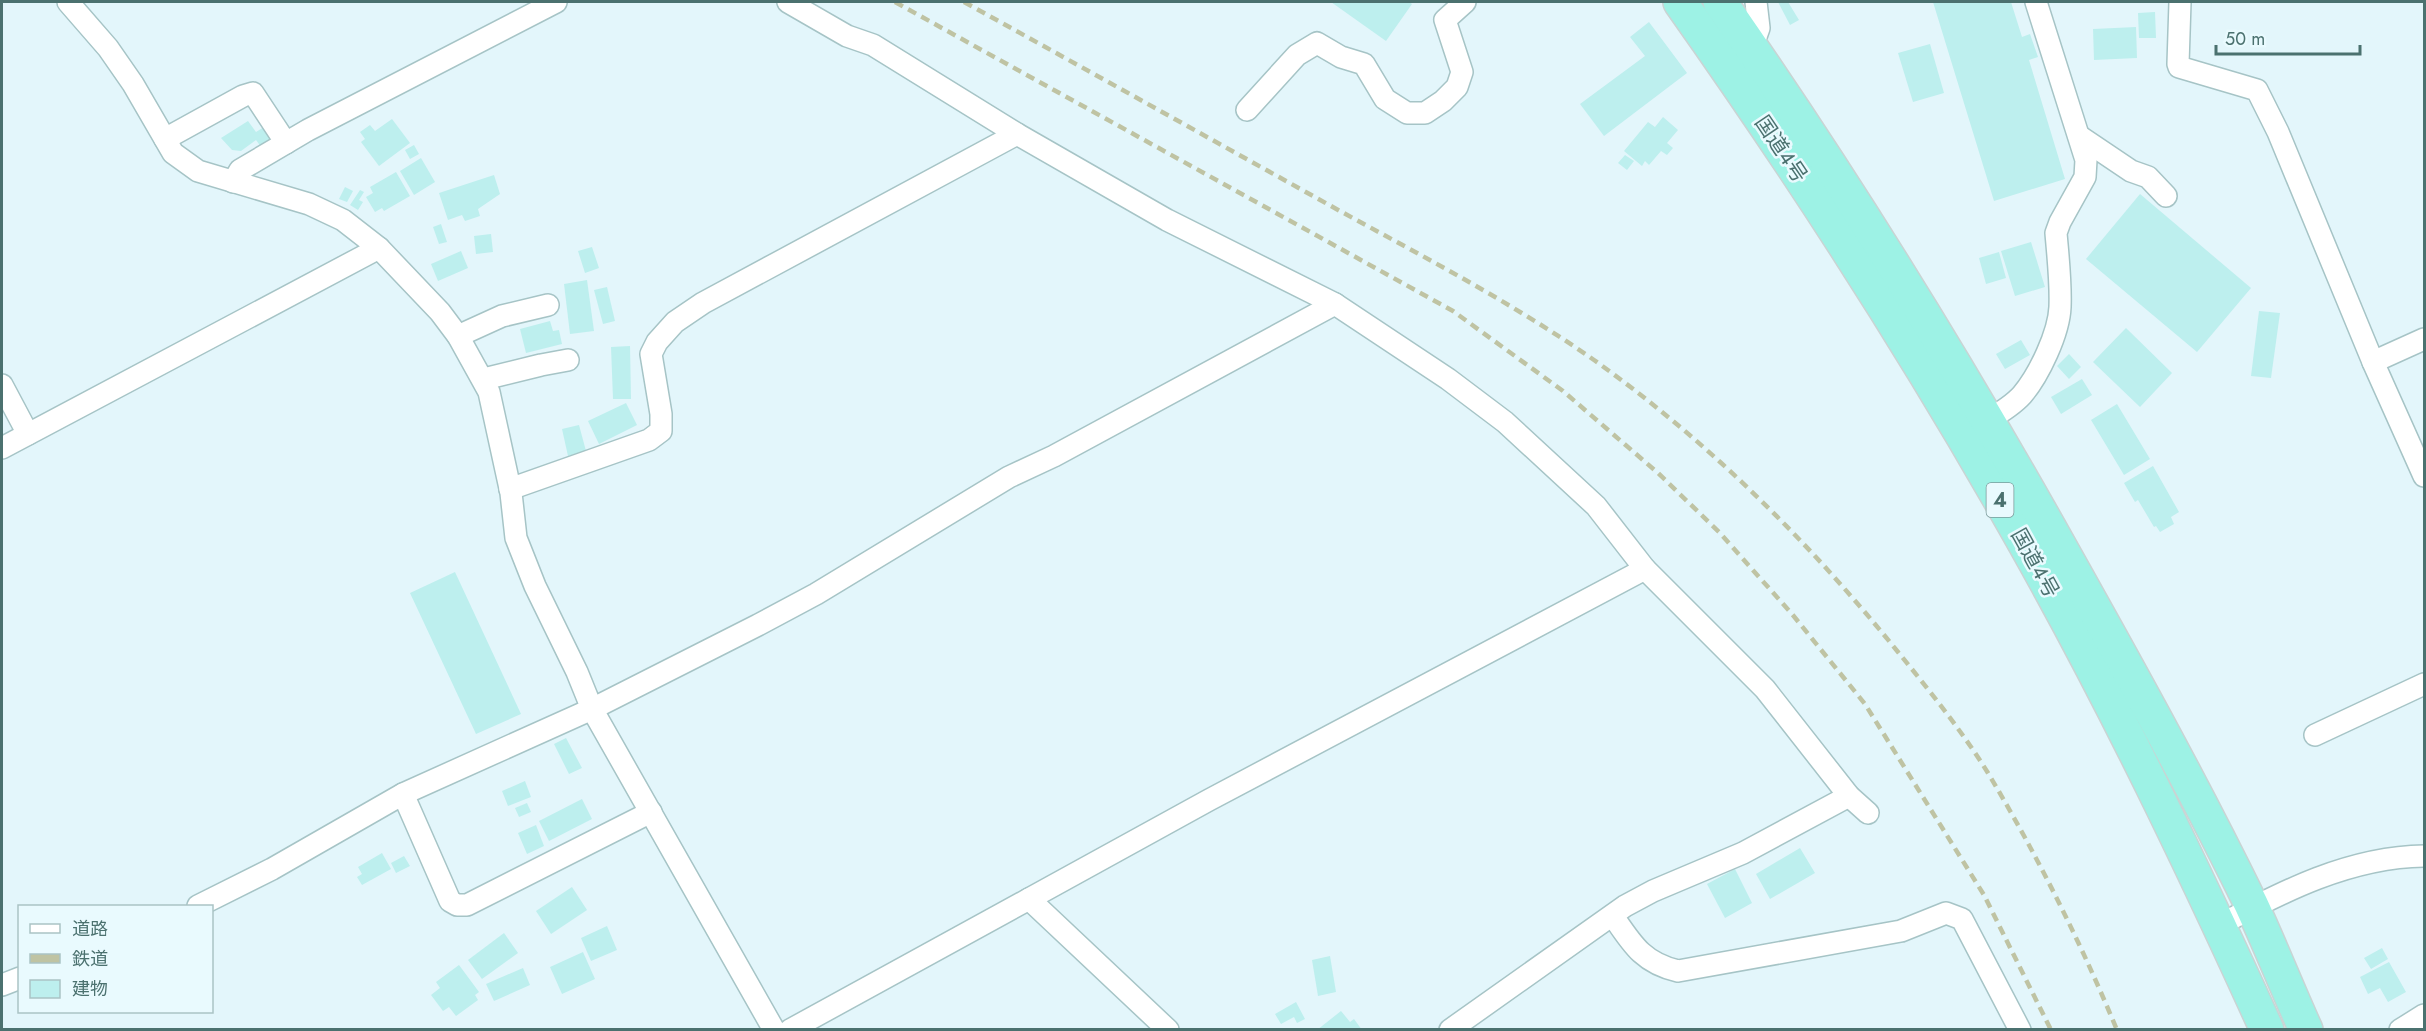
<svg xmlns="http://www.w3.org/2000/svg" width="2426" height="1031" font-family="Jost,'Noto Sans JP',sans-serif">
<style>
.building{fill:#bdefee}
.lines{fill:none;stroke-linecap:round;stroke-linejoin:round}
.street-casing{stroke:#a6c4c6;stroke-width:24}
.highway-casing{stroke:#c9d4d4;stroke-width:36}
.street{stroke:#fff;stroke-width:21}
.highway{stroke:#9df2e5;stroke-width:33}
.rail{stroke:#bfc3a3;stroke-width:4.5;stroke-dasharray:9 6;stroke-linecap:butt}
.labels{text-anchor:middle;stroke-width:5;stroke-linejoin:round;paint-order:stroke}
.shield{fill:#e9fafe;stroke:#7a9a9a;stroke-width:1.5}
.shield-label{font-size:20px;font-weight:bold;fill:#4b716f}
.street-label{font-size:21px;fill:#4b716f;stroke:#e9fafe}
</style>
<rect width="100%" height="100%" fill="#e3f6fb"/>
<!-- building -->
<g class="building">
<path d="M 1331,2 L 1409,2 L 1412,4 L 1386,41 Z"/>
<path d="M 1778,2 L 1788,2 L 1799,20 L 1790,25 Z"/>
<path d="M 1933,2 L 2011,2 L 2022,37 L 2030,34 L 2038,57 L 2029,60 L 2065,179 L 1994,201 Z"/>
<path d="M 2155,12 L 2156,38 L 2139,38 L 2138,13 Z"/>
<path d="M 1649,22 L 1687,73 L 1604,136 L 1580,104 L 1645,56 L 1630,37 Z"/>
<path d="M 2136,27 L 2137,58 L 2094,60 L 2093,29 Z"/>
<path d="M 1930,44 L 1944,93 L 1913,102 L 1898,53 Z"/>
<path d="M 1663,117 L 1678,130 L 1667,143 L 1673,148 L 1667,155 L 1661,151 L 1649,165 L 1645,161 L 1642,166 L 1624,151 L 1648,122 L 1655,127 Z"/>
<path d="M 392,119 L 410,143 L 379,166 L 361,142 L 365,139 L 360,132 L 370,125 L 375,131 Z"/>
<path d="M 248,121 L 256,132 L 264,127 L 273,140 L 261,147 L 256,140 L 241,151 L 232,150 L 221,138 Z"/>
<path d="M 414,145 L 419,154 L 410,159 L 405,150 Z"/>
<path d="M 1625,155 L 1634,161 L 1627,170 L 1618,163 Z"/>
<path d="M 421,158 L 435,182 L 414,195 L 400,171 Z"/>
<path d="M 396,172 L 410,196 L 384,211 L 382,208 L 375,212 L 366,197 L 373,193 L 370,187 Z"/>
<path d="M 494,175 L 500,194 L 478,209 L 480,216 L 465,221 L 462,215 L 448,220 L 439,193 Z"/>
<path d="M 345,187 L 353,191 L 347,202 L 339,199 Z"/>
<path d="M 360,190 L 364,192 L 359,200 L 363,202 L 358,210 L 350,205 Z"/>
<path d="M 2140,194 L 2251,288 L 2197,352 L 2086,259 Z"/>
<path d="M 441,224 L 447,242 L 439,244 L 433,227 Z"/>
<path d="M 491,234 L 493,252 L 476,254 L 474,236 Z"/>
<path d="M 2031,242 L 2045,287 L 2015,296 L 2001,251 Z"/>
<path d="M 592,247 L 599,268 L 585,273 L 578,251 Z"/>
<path d="M 461,251 L 468,268 L 438,281 L 431,264 Z"/>
<path d="M 1999,252 L 2006,278 L 1986,284 L 1979,258 Z"/>
<path d="M 587,280 L 594,331 L 570,334 L 564,284 Z"/>
<path d="M 607,287 L 615,321 L 603,324 L 594,290 Z"/>
<path d="M 2259,311 L 2280,313 L 2271,378 L 2251,376 Z"/>
<path d="M 550,321 L 553,331 L 559,330 L 562,344 L 526,353 L 520,329 Z"/>
<path d="M 2126,328 L 2172,373 L 2140,407 L 2093,362 Z"/>
<path d="M 2021,340 L 2030,355 L 2005,369 L 1996,354 Z"/>
<path d="M 630,346 L 631,399 L 613,399 L 611,347 Z"/>
<path d="M 2069,354 L 2081,367 L 2069,379 L 2057,366 Z"/>
<path d="M 2082,379 L 2092,395 L 2061,414 L 2051,397 Z"/>
<path d="M 626,403 L 637,425 L 599,444 L 588,421 Z"/>
<path d="M 2117,404 L 2150,459 L 2124,475 L 2091,420 Z"/>
<path d="M 579,425 L 586,451 L 568,456 L 562,429 Z"/>
<path d="M 2153,466 L 2179,512 L 2171,517 L 2174,524 L 2160,532 L 2156,526 L 2154,527 L 2138,500 L 2135,502 L 2124,483 Z"/>
<path d="M 455,572 L 521,714 L 476,734 L 410,593 Z"/>
<path d="M 566,738 L 582,768 L 569,774 L 554,744 Z"/>
<path d="M 525,781 L 531,797 L 508,806 L 502,791 Z"/>
<path d="M 582,799 L 592,819 L 549,841 L 539,821 Z"/>
<path d="M 527,803 L 531,812 L 519,817 L 515,808 Z"/>
<path d="M 536,825 L 544,846 L 527,854 L 518,833 Z"/>
<path d="M 1800,848 L 1815,873 L 1770,899 L 1756,874 Z"/>
<path d="M 382,853 L 391,869 L 362,885 L 357,877 L 362,874 L 358,867 Z"/>
<path d="M 404,856 L 410,866 L 396,873 L 391,863 Z"/>
<path d="M 1735,869 L 1752,903 L 1725,918 L 1707,884 Z"/>
<path d="M 572,887 L 587,910 L 551,934 L 536,911 Z"/>
<path d="M 607,926 L 617,950 L 591,961 L 581,938 Z"/>
<path d="M 504,933 L 518,953 L 482,979 L 468,960 Z"/>
<path d="M 2382,948 L 2388,959 L 2371,969 L 2364,958 Z"/>
<path d="M 583,952 L 595,979 L 562,994 L 550,967 Z"/>
<path d="M 1330,956 L 1336,992 L 1318,996 L 1312,960 Z"/>
<path d="M 2389,962 L 2406,992 L 2388,1002 L 2380,988 L 2368,994 L 2360,977 Z"/>
<path d="M 459,965 L 479,992 L 475,995 L 478,1000 L 456,1016 L 449,1007 L 443,1011 L 431,995 L 440,988 L 436,982 Z"/>
<path d="M 523,968 L 530,985 L 494,1001 L 486,984 Z"/>
<path d="M 1296,1002 L 1305,1019 L 1297,1023 L 1294,1017 L 1281,1024 L 1275,1014 Z"/>
<path d="M 1341,1011 L 1350,1022 L 1354,1019 L 1362,1030 L 1317,1030 Z"/>
</g>
<g class="lines">
<defs>
<g id="street">
<path d="M 68,2 L 108,48 L 133,84 L 173,153 L 198,171 L 309,204 L 343,220 L 379,248 L 440,312 L 458,336 L 489,392 L 511,493 L 516,538 L 535,586 L 577,672 L 592,709 L 774,1030"/>
<path d="M 788,2 L 847,36 L 873,45 L 1017,134"/>
<path d="M 2180,2 L 2178,64 L 2179,67 L 2257,90 L 2278,132 L 2373,362 L 2424,476"/>
<path d="M 1752,48 L 1759,28 L 1756,2"/>
<path d="M 1247,110 L 1297,55 L 1317,43 L 1341,57 L 1364,64 L 1385,99 L 1407,113 L 1425,113 L 1443,101 L 1457,87 L 1462,72 L 1445,20 L 1465,2"/>
<path d="M 2079,136 L 2131,171 L 2148,177 L 2166,196"/>
<path d="M 165,139 L 243,96 L 253,93 L 286,143"/>
<path d="M 233,182 L 240,170 L 308,130 L 556,2"/>
<path d="M 458,336 L 502,316 L 548,305"/>
<path d="M 2373,362 L 2424,339"/>
<path d="M 484,379 L 541,365 L 568,360"/>
<path d="M 2,385 L 28,434"/>
<path d="M 1988,420 C 2000,413 2013,405 2022,395 C 2039,375 2059,333 2060,307 C 2061,282 2058,257 2056,233 L 2060,222 L 2085,177 L 2086,160 L 2036,2"/>
<path d="M 2,448 L 379,248"/>
<path d="M 510,489 L 649,440 L 661,431 L 661,414 L 651,354 L 657,342 L 675,322 L 703,303 L 1017,134 L 1167,220 L 1335,304"/>
<path d="M 1645,569 L 1765,689 L 1849,796 L 1868,813"/>
<path d="M 2315,735 L 2424,684"/>
<path d="M 403,794 L 450,901 L 457,905 L 467,905 L 651,812"/>
<path d="M 198,906 L 272,869 L 403,794 L 592,709 L 758,625 L 816,594 L 1009,477 L 1054,456 L 1335,304 L 1448,379 L 1505,422 L 1596,506 L 1645,569 L 1209,800 L 1029,899"/>
<path d="M 1613,916 C 1632,944 1643,963 1678,971 L 1901,931 L 1946,913 L 1962,919 L 2020,1030"/>
<path d="M 2218,926 C 2283,891 2350,857 2424,856"/>
<path d="M 2,985 L 20,978"/>
<path d="M 790,1030 L 1029,899 L 1168,1030"/>
<path d="M 1450,1030 L 1625,906 L 1653,891 L 1743,853 L 1849,796"/>
<path d="M 2400,1030 L 2424,1015"/>
</g>
<g id="highway">
<path d="M 1680,2 C 1804,177 1920,357 2025,544 C 2114,702 2192,865 2267,1030"/>
<path d="M 1720,2 C 1840,174 1951,353 2054,536 C 2122,657 2190,779 2251,904 C 2270,945 2287,988 2306,1030"/>
</g>
</defs>
<!-- street casing -->
<use href="#street" class="street-casing"/>
<!-- highway casing -->
<use href="#highway" class="highway-casing"/>
<!-- street -->
<use href="#street" class="street"/>
<!-- highway -->
<use href="#highway" class="highway"/>
<!-- rail -->
<g class="rail">
<path d="M 895,2 L 1453,311 L 1563,391 L 1658,473 L 1719,532 L 1792,614 L 1865,704 L 1984,895 L 2051,1030"/>
<path d="M 964,2 C 1089,71 1214,141 1340,211 C 1426,258 1514,304 1594,360 C 1709,442 1809,542 1898,652 C 1929,690 1962,731 1988,773 C 2037,855 2080,941 2117,1030"/>
</g>
</g>
<g class="labels">
<!-- shield labels -->
<rect class="shield" x="1986.5" y="483" width="27" height="34" rx="4.5"/>
<g class="shield-label">
<text x="2000" y="507">4</text>
</g>
<!-- street labels -->
<g class="street-label">
<text transform="translate(1781 149) rotate(56)" y="7">国道4号</text>
<text transform="translate(2035 563) rotate(61)" y="7">国道4号</text>
</g>
</g>
<!-- border -->
<rect width="2426" height="1031" fill="none" stroke="#4b716f" stroke-width="6"/>
<!-- legend -->
<rect x="18" y="905" width="195" height="108" fill="#e9fafe" stroke="#aac3c5" stroke-width="1.5"/>
<rect x="30" y="924" width="30" height="9" fill="#ffffff" stroke="#aac3c5" stroke-width="1.5"/>
<text x="72" y="935" font-size="18" fill="#4b716f">道路</text>
<rect x="30" y="954" width="30" height="9" fill="#bfc3a3" stroke="#aac3c5" stroke-width="1.5"/>
<text x="72" y="965" font-size="18" fill="#4b716f">鉄道</text>
<rect x="30" y="980" width="30" height="18" fill="#bdefee" stroke="#aac3c5" stroke-width="1.5"/>
<text x="72" y="995" font-size="18" fill="#4b716f">建物</text>
<!-- scale -->
<path d="M2216 45v9h144v-9" fill="none" stroke="#4b716f" stroke-width="3"/>
<text x="2225" y="45" font-size="18" fill="#4b716f" stroke="#e9fafe" stroke-width="4.5" paint-order="stroke">50 m</text>
</svg>
